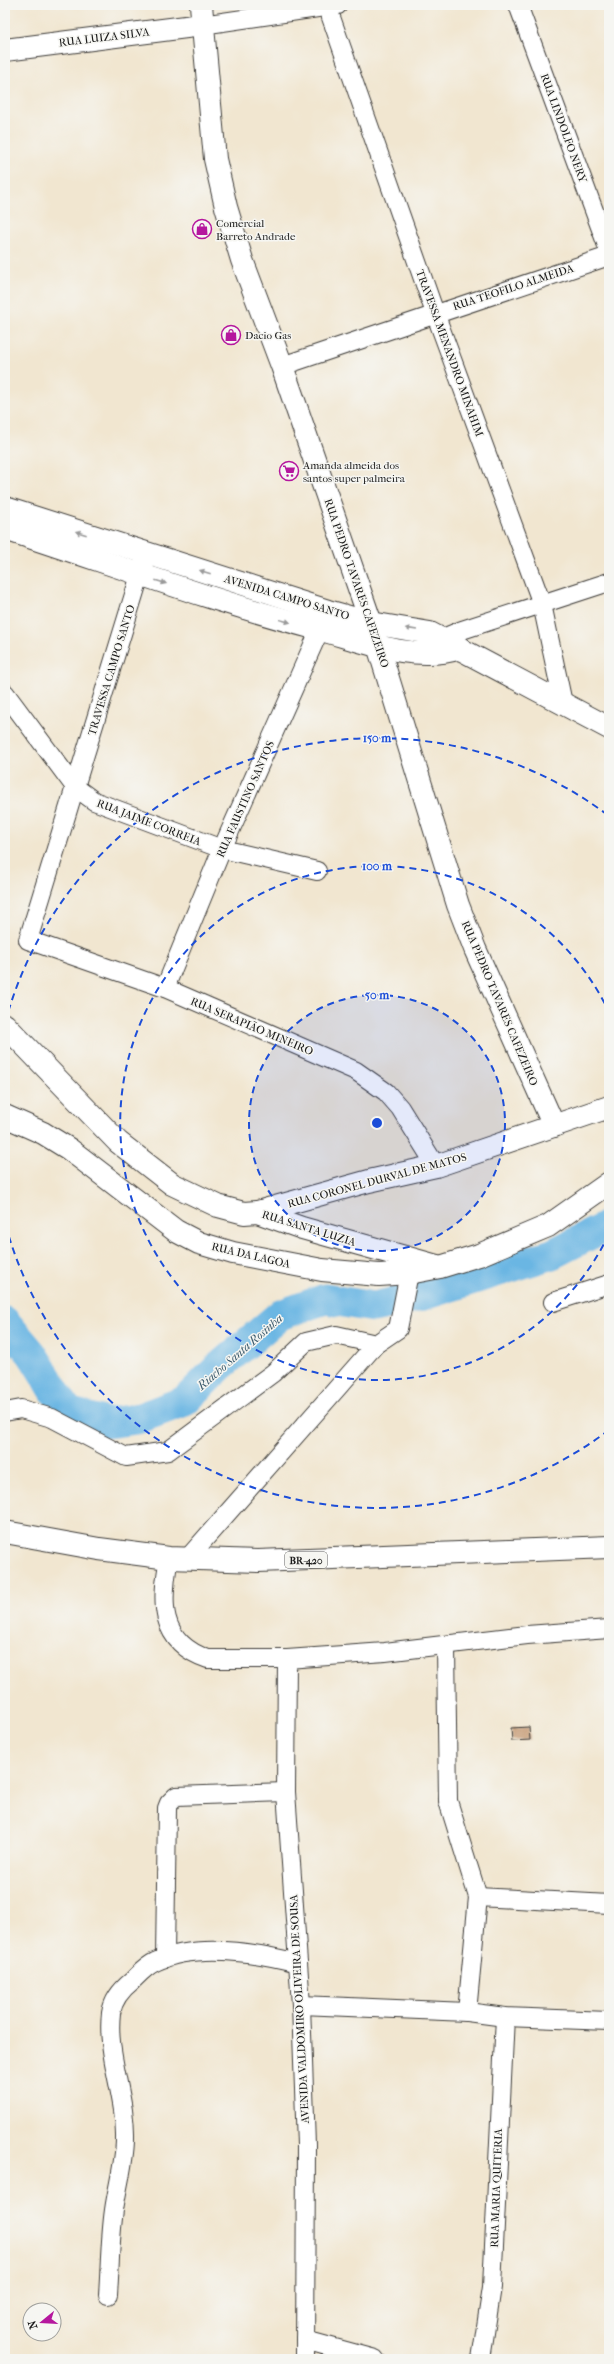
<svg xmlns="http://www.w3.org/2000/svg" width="614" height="2364" font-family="'IM FELL French Canon',serif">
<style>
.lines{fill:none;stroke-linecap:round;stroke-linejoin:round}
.river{stroke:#6ab6e3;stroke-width:31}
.building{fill:#c69b76}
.minor-casing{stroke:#3c3a37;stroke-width:20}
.tertiary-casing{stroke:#3c3a37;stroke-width:24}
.primary-casing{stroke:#3c3a37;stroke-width:24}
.minor{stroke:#fff;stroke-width:18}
.tertiary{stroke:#fff;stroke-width:22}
.primary{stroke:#fff;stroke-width:22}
.oneway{fill:#999}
.ring{fill:none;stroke:#1d4ed8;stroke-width:2;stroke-dasharray:7 5}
.labels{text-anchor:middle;stroke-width:3;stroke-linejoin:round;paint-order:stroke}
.shield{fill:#f6f6f2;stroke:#5d5d5c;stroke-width:1}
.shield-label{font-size:10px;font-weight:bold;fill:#1c1c1c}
.street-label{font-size:11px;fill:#1c1c1c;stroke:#f6f6f2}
.poi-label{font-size:11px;fill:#1c1c1c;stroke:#f6f6f2;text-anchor:start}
.water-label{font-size:12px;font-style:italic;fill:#3b5a6c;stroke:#f6f6f2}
.centre{fill:#1d4ed8;stroke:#f6f6f2;stroke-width:2}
.ring-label{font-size:12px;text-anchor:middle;font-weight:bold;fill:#1d4ed8;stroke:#f6f6f2;stroke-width:3;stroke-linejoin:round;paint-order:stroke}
</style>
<rect width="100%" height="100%" fill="#f6f6f2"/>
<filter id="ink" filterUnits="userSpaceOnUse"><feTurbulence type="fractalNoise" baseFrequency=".025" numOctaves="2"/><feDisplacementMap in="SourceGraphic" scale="8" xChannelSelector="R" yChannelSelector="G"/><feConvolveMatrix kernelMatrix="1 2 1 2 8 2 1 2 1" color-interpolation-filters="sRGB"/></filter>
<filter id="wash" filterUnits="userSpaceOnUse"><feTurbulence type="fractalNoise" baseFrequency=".012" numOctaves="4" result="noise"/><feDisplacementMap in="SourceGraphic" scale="16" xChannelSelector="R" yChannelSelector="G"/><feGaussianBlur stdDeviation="0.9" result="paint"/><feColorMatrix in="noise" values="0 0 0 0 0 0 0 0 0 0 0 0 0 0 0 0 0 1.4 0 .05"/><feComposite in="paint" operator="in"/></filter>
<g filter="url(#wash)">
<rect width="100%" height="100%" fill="#f1e6d0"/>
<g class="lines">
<!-- river -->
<path class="river" d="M 5,1322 L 32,1354 L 68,1412 L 107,1423 L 137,1419 L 185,1401 L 219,1367 L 280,1315 L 325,1299 L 374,1307 L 417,1297 L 552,1254 L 609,1225"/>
</g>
<g id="blocks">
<!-- building -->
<path class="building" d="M 529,1727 L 530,1740 L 512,1741 L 511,1728 Z"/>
</g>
</g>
<g filter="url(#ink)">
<use href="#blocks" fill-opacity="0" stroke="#3c3a37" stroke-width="1"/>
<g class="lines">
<defs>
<g id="minor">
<path d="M 518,5 L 609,251"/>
<path d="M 327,6 L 435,313 L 542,604 L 563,703"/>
<path d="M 202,25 L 338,5"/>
<path d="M 282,366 L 609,256"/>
<path d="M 144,562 L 28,940 L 165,988 L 356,1071 L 386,1092 L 400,1108 L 436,1166"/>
<path d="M 434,646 L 443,638 L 462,630 L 609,582"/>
<path d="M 5,693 L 75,787 L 94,801 L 222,849 L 317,871"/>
<path d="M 165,988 L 222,849 L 325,618"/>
<path d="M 553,1302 L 609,1284"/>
<path d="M 5,1412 L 21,1409 L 52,1418 L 126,1457 L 168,1451 L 273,1373 L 306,1342 L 336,1335 L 376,1344"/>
<path d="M 169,1558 C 161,1601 158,1642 208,1659 L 287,1659 L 385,1652 L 527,1635 L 609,1629"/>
<path d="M 187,1559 L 376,1344 L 398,1329 L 409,1273"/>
<path d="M 446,1646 L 448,1801 L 478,1897 L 467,2012"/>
<path d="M 287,1659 L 286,1792 L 301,2005 L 306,2145 L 305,2359"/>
<path d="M 478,1897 L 609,1904"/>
<path d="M 165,1958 L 167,1808 L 169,1803 L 176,1796 L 286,1792"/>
<path d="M 301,2005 L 467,2012 L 505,2017 L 609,2021"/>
<path d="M 108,2295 C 110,2267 110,2238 114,2210 C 117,2188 125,2161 125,2139 C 126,2096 106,2055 111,2013 C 113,2000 122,1989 132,1981 C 139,1974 146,1966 155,1962 C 197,1942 255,1952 298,1963"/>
<path d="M 305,2340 L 375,2359"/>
<path d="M 481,2359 L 492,2287 L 505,2017"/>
</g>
<g id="tertiary">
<path d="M 201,5 L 215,159 L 226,207 L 242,260 L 282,366 L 371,623 L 458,905 L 475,949 L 554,1126"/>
<path d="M 5,50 L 202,25"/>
<path d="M 5,508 L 328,611 L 371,623 L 430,633 L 609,728"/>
<path d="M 5,529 C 110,563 212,601 318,629 C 363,641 414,663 460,648"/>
<path d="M 5,1025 L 118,1142 L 172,1184 L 218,1206 L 244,1213 L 257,1212 L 302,1228 L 437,1266"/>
<path d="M 5,1116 L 43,1133 L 69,1149 L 176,1231 L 199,1243 L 233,1253 L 322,1270 L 379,1275 L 409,1273 L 440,1267 L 479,1255 L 548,1226 L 609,1183"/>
<path d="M 257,1212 L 369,1181 L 436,1166 L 609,1107"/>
</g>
<path id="primary" d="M 5,1532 L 99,1549 L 169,1558 L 258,1561 L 609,1547"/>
</defs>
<!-- minor casing -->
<use href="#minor" class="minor-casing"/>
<!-- tertiary casing -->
<use href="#tertiary" class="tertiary-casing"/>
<!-- primary casing -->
<use href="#primary" class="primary-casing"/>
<!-- minor -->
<use href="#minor" class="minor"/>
<!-- tertiary -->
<use href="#tertiary" class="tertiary"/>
<!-- primary -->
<use href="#primary" class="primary"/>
</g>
<!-- one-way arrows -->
<defs><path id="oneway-solid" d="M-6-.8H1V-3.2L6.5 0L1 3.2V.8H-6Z"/></defs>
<g class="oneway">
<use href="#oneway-solid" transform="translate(81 533) rotate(-162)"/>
<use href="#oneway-solid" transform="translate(205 572) rotate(-163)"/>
<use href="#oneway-solid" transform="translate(161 582) rotate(18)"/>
<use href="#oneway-solid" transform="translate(285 621) rotate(15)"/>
<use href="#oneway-solid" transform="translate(411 629) rotate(-171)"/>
</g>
</g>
<!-- distance rings -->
<circle cx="377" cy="1123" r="128" fill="#1d4ed8" fill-opacity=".12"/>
<g class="ring">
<circle cx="377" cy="1123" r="128"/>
<path d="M609 1234A257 257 0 1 1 609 1012"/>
<path d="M609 1430A385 385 0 0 1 5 1223M5 1023A385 385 0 0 1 609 816"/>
</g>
<!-- icons -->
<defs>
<symbol id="shop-ring" viewBox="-11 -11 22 22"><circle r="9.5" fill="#f6f6f2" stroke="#b5179e" stroke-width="1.5"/><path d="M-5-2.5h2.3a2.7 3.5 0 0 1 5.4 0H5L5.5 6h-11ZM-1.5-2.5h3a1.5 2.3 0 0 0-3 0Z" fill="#b5179e"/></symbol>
<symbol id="supermarket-ring" viewBox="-11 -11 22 22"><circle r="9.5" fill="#f6f6f2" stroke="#b5179e" stroke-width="1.5"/><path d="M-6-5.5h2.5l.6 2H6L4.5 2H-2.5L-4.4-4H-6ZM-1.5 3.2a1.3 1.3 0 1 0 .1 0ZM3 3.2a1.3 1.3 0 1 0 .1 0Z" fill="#b5179e"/></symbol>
</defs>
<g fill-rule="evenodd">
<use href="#shop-ring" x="191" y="218" width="22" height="22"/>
<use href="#shop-ring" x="220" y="324" width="22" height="22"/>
<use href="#supermarket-ring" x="278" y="460" width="22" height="22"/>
</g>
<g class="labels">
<!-- shield labels -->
<rect class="shield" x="285" y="1552" width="42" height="16" rx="3"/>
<g class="shield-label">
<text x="306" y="1564">BR-420</text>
</g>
<!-- street labels -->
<g class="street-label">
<text transform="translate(104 37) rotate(-7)" y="4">RUA LUIZA SILVA</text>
<text transform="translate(564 128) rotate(70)" y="4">RUA LINDOLFO NERY</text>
<text transform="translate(513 287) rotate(-18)" y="4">RUA TEOFILO ALMEIDA</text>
<text transform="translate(450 353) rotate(70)" y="4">TRAVESSA MENANDRO MINAHIM</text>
<text transform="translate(357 583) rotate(71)" y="4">RUA PEDRO TAVARES CAFEZEIRO</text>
<text transform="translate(287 597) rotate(17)" y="4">AVENIDA CAMPO SANTO</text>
<text transform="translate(111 670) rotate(-73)" y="4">TRAVESSA CAMPO SANTO</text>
<text transform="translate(245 799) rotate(-66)" y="4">RUA FAUSTINO SANTOS</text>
<text transform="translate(149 822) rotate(21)" y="4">RUA JAIME CORREIA</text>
<text transform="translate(500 1003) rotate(67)" y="4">RUA PEDRO TAVARES CAFEZEIRO</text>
<text transform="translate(252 1026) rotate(23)" y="4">RUA SERAPIÃO MINEIRO</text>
<text transform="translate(377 1180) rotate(-15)" y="4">RUA CORONEL DURVAL DE MATOS</text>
<text transform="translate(309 1228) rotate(17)" y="4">RUA SANTA LUZIA</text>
<text transform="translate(251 1255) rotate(13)" y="4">RUA DA LAGOA</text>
<text transform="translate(299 2009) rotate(-93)" y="4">AVENIDA VALDOMIRO OLIVEIRA DE SOUSA</text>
<text transform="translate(496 2188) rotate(-88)" y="4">RUA MARIA QUITERIA</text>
</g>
<!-- poi labels -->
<g class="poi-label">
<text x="216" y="227">Comercial<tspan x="216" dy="13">Barreto Andrade</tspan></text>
<text x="245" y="339">Dacio Gas</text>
<text x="303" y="469">Amanda almeida dos<tspan x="303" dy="13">santos super palmeira</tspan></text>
</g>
<!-- water labels -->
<g class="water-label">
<text transform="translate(240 1352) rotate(-41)" y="4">Riacho Santa Rosinha</text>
</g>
</g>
<circle cx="377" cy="1123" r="6" class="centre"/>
<g class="ring-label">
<text x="377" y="742">150 m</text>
<text x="377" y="870">100 m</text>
<text x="377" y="999">50 m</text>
</g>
<!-- margin -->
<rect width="614" height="2364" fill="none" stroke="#f6f6f2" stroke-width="20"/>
<!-- north arrow -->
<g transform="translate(42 2322) rotate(252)"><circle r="19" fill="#f6f6f2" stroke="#9f9f9c"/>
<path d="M0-3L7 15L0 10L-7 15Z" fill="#b5179e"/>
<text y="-6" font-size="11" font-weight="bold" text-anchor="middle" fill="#1c1c1c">N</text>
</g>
</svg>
